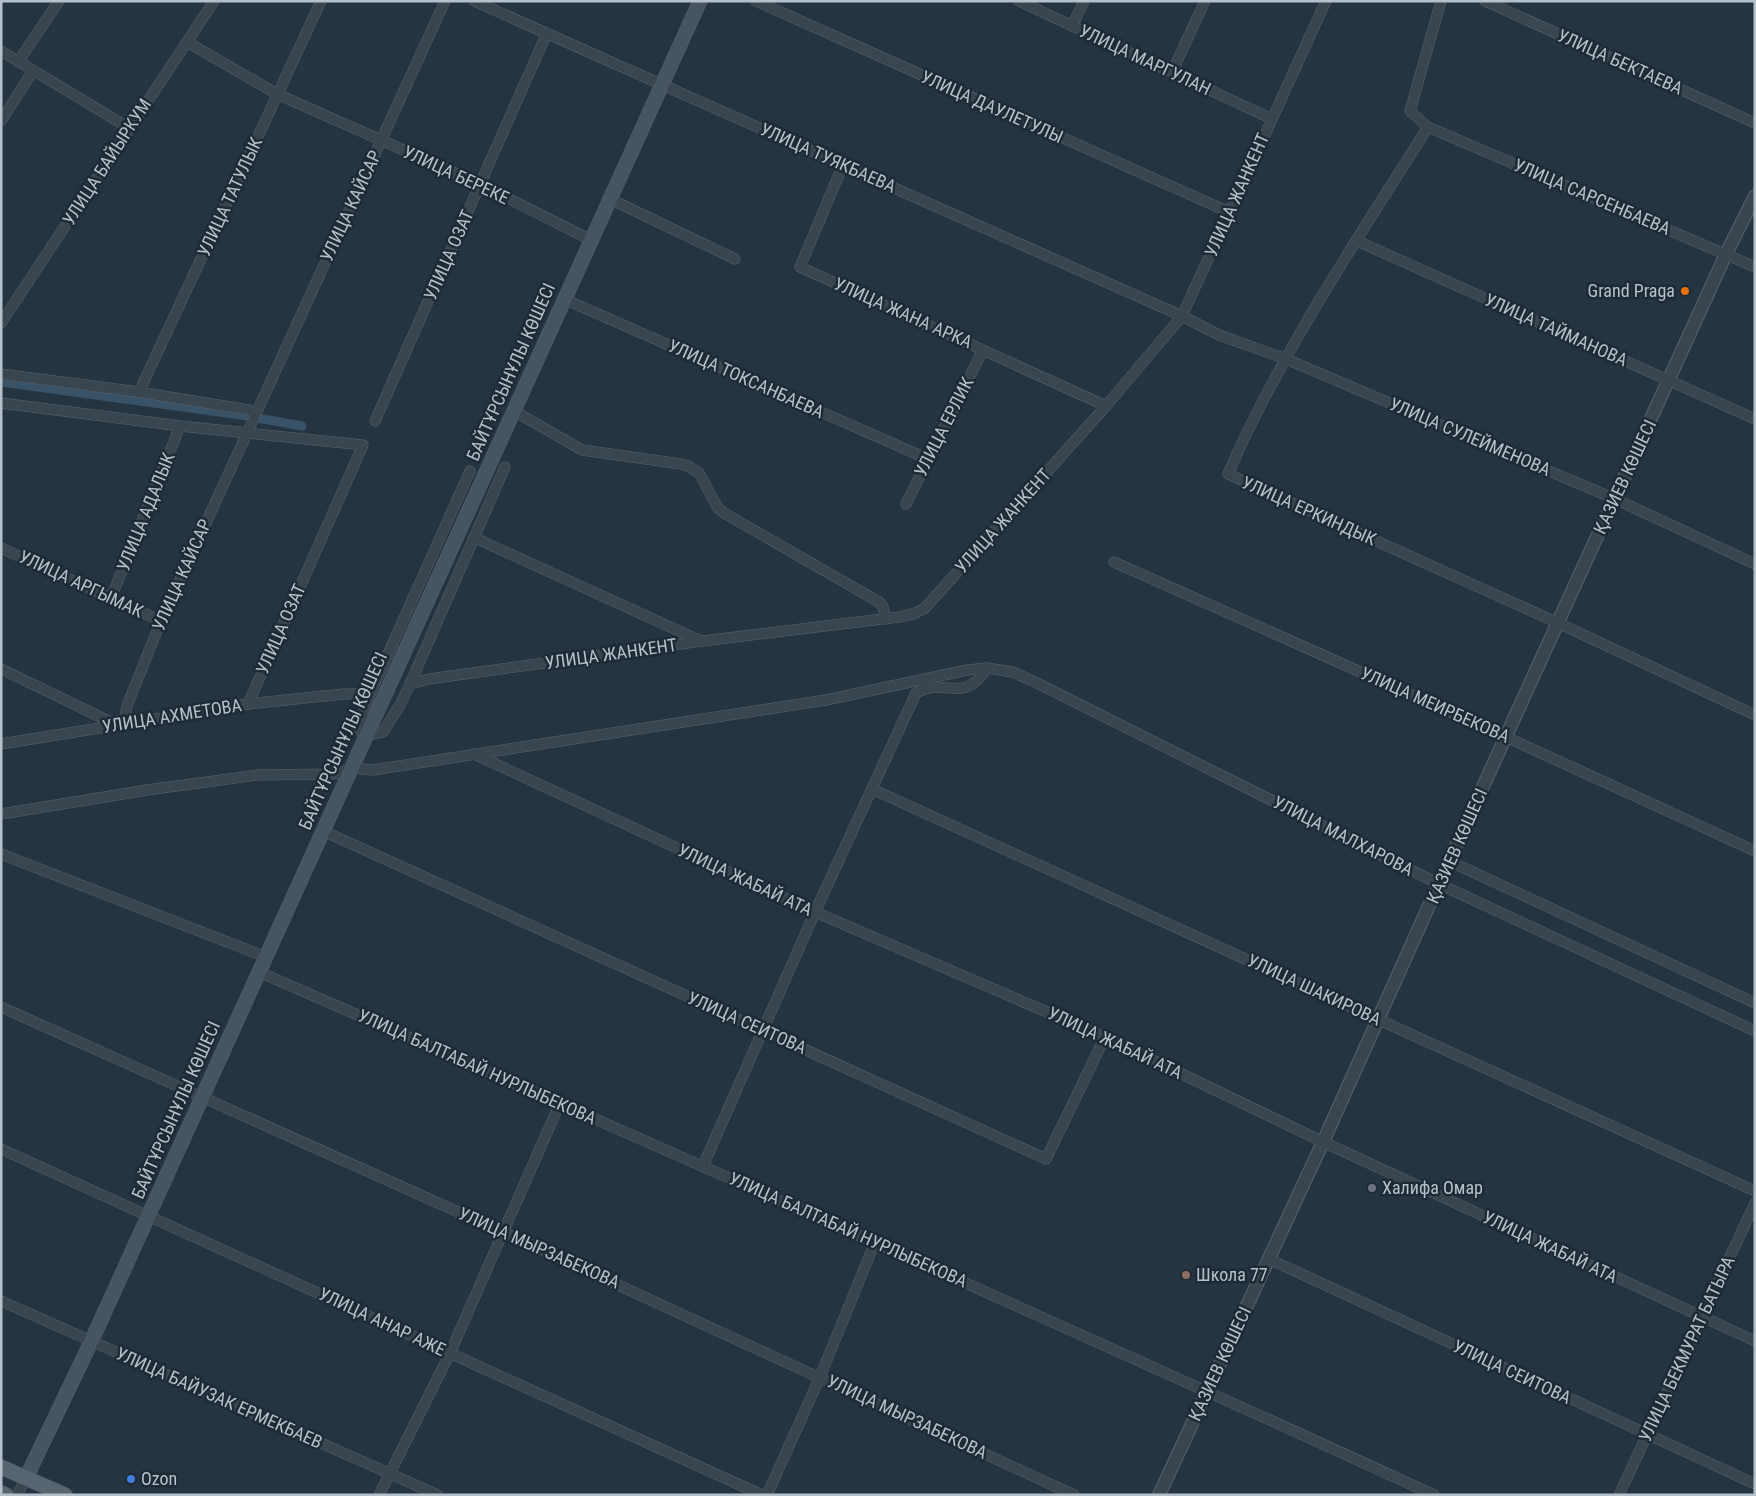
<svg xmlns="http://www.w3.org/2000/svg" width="1756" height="1496" font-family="'Roboto Condensed',sans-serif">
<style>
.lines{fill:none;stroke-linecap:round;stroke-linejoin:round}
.canal{stroke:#385268;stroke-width:9}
.minor-casing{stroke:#57636e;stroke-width:11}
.tertiary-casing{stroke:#57636e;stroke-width:14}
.secondary-casing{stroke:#57636e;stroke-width:15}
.primary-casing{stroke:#434f59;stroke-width:16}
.minor{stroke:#394650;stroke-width:10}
.tertiary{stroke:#394650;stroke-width:12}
.secondary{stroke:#475563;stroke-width:14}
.primary{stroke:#576570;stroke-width:15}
.food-dot{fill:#e8710a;stroke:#1e2b36;stroke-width:2}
.worship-dot{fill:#6b7280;stroke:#1e2b36;stroke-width:2}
.education-dot{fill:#8d6e63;stroke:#1e2b36;stroke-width:2}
.shop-dot{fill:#3f7fe0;stroke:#1e2b36;stroke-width:2}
.labels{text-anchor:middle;stroke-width:5;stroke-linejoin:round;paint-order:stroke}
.street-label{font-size:18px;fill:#b6c0cb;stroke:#1e2b36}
.poi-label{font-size:18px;fill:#b6c0cb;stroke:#1e2b36;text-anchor:start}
</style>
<rect width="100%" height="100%" fill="#253441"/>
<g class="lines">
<!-- canal -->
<path class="canal" d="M 1,382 L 241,415 L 302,426"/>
<defs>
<g id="minor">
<path d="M 474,1 L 1182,316 L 1219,335 L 1286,359 L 1615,499 L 1755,564"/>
<path d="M 756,1 L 1229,212"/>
<path d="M 1019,1 L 1272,119"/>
<path d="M 1441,1 L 1410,111 L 1428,127 L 1755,267"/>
<path d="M 1485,1 L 1755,123"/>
<path d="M 1072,26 L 1084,1"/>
<path d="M 187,42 L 277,94 L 480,184 L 591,240"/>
<path d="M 1,51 L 129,128"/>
<path d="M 18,62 L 59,1"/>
<path d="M 1172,72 L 1205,1"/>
<path d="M 1,121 L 33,71"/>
<path d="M 1428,127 C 1357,240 1281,352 1228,474 L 1558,623 L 1755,715"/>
<path d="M 843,165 L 800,267 L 1106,406"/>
<path d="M 610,199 L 735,259"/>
<path d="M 1357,241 L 1755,419"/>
<path d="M 564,299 L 928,459"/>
<path d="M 1,323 L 214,1"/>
<path d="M 1,374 L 139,392 L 256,411"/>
<path d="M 139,392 L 321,1"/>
<path d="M 1,403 L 180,426 L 363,445 L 248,704"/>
<path d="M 514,411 L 582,450 L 681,464 L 688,466 L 699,473 L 718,508 L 724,513 L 879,602 L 883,607 L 886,619"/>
<path d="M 375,421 L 547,33"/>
<path d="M 505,467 L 410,684 L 429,679 L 702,641 L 899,617 L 913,614 L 925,608 L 1106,406 L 1182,316 L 1326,1"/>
<path d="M 906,504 L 983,350"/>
<path d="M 475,538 L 701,641"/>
<path d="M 1,548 L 161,621"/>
<path d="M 1114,562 L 1506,737 L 1755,851"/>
<path d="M 111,598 L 180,426"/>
<path d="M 1,669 L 117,725"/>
<path d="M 370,694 L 358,728 L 366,736 L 383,732 L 400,705 L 410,684"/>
<path d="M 124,723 L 127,706 L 161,621 L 445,1"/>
<path d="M 1,744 L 248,704 L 343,694 L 370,694 L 470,471"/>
<path d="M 474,754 L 815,912 L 1105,1037 L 1323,1142 L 1755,1341"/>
<path d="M 872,789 L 1755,1191"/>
<path d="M 1,814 L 147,790 L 258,775 L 332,774 L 341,773 L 351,768 L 373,770 L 826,700 L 967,670 L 987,668 L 1013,672 L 1035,682 L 1439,884 L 1755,1031"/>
<path d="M 323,831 L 1046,1159 L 1105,1037"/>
<path d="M 1,854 L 266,957"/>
<path d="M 1449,861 L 1755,1003"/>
<path d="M 259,972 C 652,1143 1044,1316 1434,1495"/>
<path d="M 1,1007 L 503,1232 L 1074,1495"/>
<path d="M 1,1149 L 762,1495"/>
<path d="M 703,1166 L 815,912 L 916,693 C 945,676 963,706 987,668"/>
<path d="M 1269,1259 L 1755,1484"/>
<path d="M 1,1301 L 438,1495"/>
<path d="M 17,1495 L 26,1478"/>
<path d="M 379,1495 L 450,1353 L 560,1103"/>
<path d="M 767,1495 L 820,1377 L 875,1242"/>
<path d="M 1619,1495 L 1755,1203"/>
</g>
<path id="tertiary" d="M 1159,1495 L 1323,1142 L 1449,861 L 1726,254 L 1755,196"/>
<path id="secondary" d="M 26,1478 L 91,1342 L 700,1"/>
<g id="primary">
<path d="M 1,1467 L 65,1495"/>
<path d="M 1,1493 L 6,1495"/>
</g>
</defs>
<!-- minor casing -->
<use href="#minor" class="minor-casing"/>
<!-- tertiary casing -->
<use href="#tertiary" class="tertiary-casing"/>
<!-- secondary casing -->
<use href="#secondary" class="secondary-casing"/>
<!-- primary casing -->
<use href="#primary" class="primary-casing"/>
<!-- minor -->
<use href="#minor" class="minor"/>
<!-- tertiary -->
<use href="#tertiary" class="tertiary"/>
<!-- secondary -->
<use href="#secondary" class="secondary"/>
<!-- primary -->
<use href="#primary" class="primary"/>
</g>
<!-- markers -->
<circle class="food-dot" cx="1685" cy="291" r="5"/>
<circle class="worship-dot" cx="1372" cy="1188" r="5"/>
<circle class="education-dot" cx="1186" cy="1275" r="5"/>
<circle class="shop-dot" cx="131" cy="1479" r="5"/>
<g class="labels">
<!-- street labels -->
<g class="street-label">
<text transform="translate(1145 60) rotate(25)" y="6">УЛИЦА МАРГУЛАН</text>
<text transform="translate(1620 62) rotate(24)" y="6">УЛИЦА БЕКТАЕВА</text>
<text transform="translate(992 107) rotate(24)" y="6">УЛИЦА ДАУЛЕТУЛЫ</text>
<text transform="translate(828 158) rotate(24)" y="6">УЛИЦА ТУЯКБАЕВА</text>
<text transform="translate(107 162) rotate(-57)" y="6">УЛИЦА БАЙЫРКУМ</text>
<text transform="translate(456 175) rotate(25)" y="6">УЛИЦА БЕРЕКЕ</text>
<text transform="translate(1237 195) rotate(-66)" y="6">УЛИЦА ЖАНКЕНТ</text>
<text transform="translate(230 197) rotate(-65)" y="6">УЛИЦА ТАТУЛЫК</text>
<text transform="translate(1592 197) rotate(23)" y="6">УЛИЦА САРСЕНБАЕВА</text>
<text transform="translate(351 206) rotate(-65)" y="6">УЛИЦА КАЙСАР</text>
<text transform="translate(449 255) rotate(-66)" y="6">УЛИЦА ОЗАТ</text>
<text transform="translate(903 313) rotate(24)" y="6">УЛИЦА ЖАНА АРКА</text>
<text transform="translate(1556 330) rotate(24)" y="6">УЛИЦА ТАЙМАНОВА</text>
<text transform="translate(511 372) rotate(-66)" y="6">БАЙТҰРСЫНҰЛЫ КӨШЕСІ</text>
<text transform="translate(746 379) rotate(24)" y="6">УЛИЦА ТОКСАНБАЕВА</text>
<text transform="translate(944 427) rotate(-63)" y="6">УЛИЦА ЕРЛИК</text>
<text transform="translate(1470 437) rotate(23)" y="6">УЛИЦА СУЛЕЙМЕНОВА</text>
<text transform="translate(1625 477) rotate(-65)" y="6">ҚАЗИЕВ КӨШЕСІ</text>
<text transform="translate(1309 511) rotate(24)" y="6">УЛИЦА ЕРКИНДЫК</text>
<text transform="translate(146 512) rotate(-68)" y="6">УЛИЦА АДАЛЫК</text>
<text transform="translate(1003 521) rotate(-48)" y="6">УЛИЦА ЖАНКЕНТ</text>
<text transform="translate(182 575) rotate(-66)" y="6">УЛИЦА КАЙСАР</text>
<text transform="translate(81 584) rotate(25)" y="6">УЛИЦА АРГЫМАК</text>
<text transform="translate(281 629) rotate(-66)" y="6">УЛИЦА ОЗАТ</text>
<text transform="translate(611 654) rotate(-8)" y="6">УЛИЦА ЖАНКЕНТ</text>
<text transform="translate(1435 705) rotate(24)" y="6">УЛИЦА МЕИРБЕКОВА</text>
<text transform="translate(172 716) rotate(-9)" y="6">УЛИЦА АХМЕТОВА</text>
<text transform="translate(343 741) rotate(-66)" y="6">БАЙТҰРСЫНҰЛЫ КӨШЕСІ</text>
<text transform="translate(1343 836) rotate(27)" y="6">УЛИЦА МАЛХАРОВА</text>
<text transform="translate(1457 846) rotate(-66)" y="6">ҚАЗИЕВ КӨШЕСІ</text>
<text transform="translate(745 880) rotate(25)" y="6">УЛИЦА ЖАБАЙ АТА</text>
<text transform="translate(1314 990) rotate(25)" y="6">УЛИЦА ШАКИРОВА</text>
<text transform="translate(747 1023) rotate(24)" y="6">УЛИЦА СЕИТОВА</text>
<text transform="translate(1115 1043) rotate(25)" y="6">УЛИЦА ЖАБАЙ АТА</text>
<text transform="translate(477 1067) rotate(24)" y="6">УЛИЦА БАЛТАБАЙ НУРЛЫБЕКОВА</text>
<text transform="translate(176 1110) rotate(-66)" y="6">БАЙТҰРСЫНҰЛЫ КӨШЕСІ</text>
<text transform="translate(848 1230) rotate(24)" y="6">УЛИЦА БАЛТАБАЙ НУРЛЫБЕКОВА</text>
<text transform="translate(1550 1247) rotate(25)" y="6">УЛИЦА ЖАБАЙ АТА</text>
<text transform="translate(539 1248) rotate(24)" y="6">УЛИЦА МЫРЗАБЕКОВА</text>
<text transform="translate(382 1322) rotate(25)" y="6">УЛИЦА АНАР АЖЕ</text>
<text transform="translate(1687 1349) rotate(-65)" y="6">УЛИЦА БЕКМУРАТ БАТЫРА</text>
<text transform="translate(1220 1364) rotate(-65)" y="6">ҚАЗИЕВ КӨШЕСІ</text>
<text transform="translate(1512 1372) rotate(25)" y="6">УЛИЦА СЕИТОВА</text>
<text transform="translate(219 1398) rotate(24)" y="6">УЛИЦА БАЙУЗАК ЕРМЕКБАЕВ</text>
<text transform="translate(907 1417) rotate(25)" y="6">УЛИЦА МЫРЗАБЕКОВА</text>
</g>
<!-- poi labels -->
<g class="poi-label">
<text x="1675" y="297" text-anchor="end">Grand Praga</text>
<text x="1382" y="1194">Халифа Омар</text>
<text x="1196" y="1281">Школа 77</text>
<text x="141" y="1485">Ozon</text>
</g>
</g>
<!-- border -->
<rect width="1756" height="1496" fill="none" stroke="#b6c0cb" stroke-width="5"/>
</svg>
